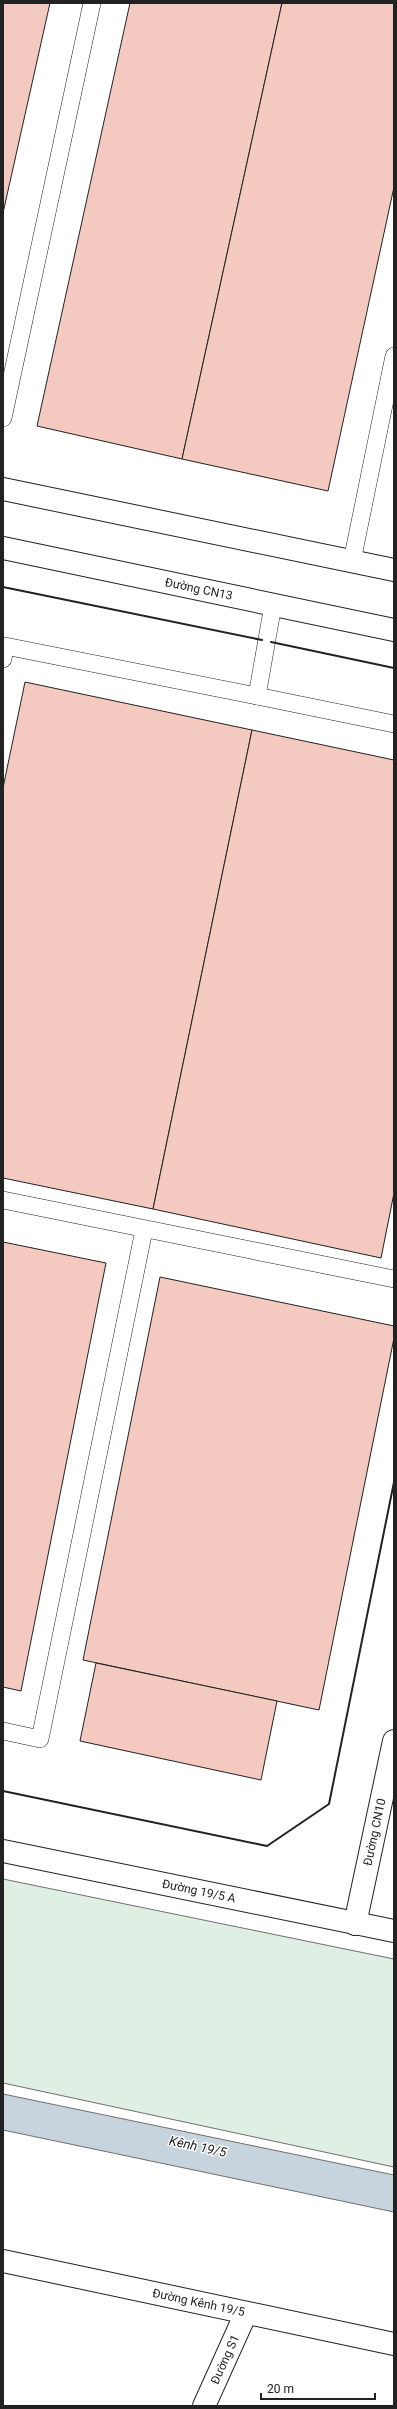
<svg xmlns="http://www.w3.org/2000/svg" width="397" height="2409" font-family="Roboto,sans-serif">
<style>
.green{fill:#e0efe3;stroke:#6f6f6f}
.water{fill:#c7d3dd;stroke:#6f6f6f}
.building{fill:#f3c9c0;stroke:#222}
.lines{fill:none;stroke-linecap:round;stroke-linejoin:round}
.service-casing{stroke:#222;stroke-width:18}
.minor-casing{stroke:#222;stroke-width:24}
.tertiary-casing{stroke:#222;stroke-width:24}
.service{stroke:#fff;stroke-width:17}
.minor{stroke:#fff;stroke-width:22}
.tertiary{stroke:#fff;stroke-width:22}
.wall{stroke:#222;stroke-width:2}
.labels{text-anchor:middle;stroke-width:3;stroke-linejoin:round;paint-order:stroke}
.street-label{font-size:12px;fill:#222;stroke:#fff}
.water-label{font-size:13px;font-style:italic;fill:#222;stroke:#fff}
</style>
<rect width="100%" height="100%" fill="#fff"/>
<!-- green -->
<path class="green" d="M 3,1879 L 394,1959 L 394,2167 L 3,2083 Z"/>
<!-- water -->
<path class="water" d="M 3,2094 L 394,2175 L 394,2212 L 3,2130 Z"/>
<!-- building -->
<g class="building">
<path d="M 3,3 L 50,3 L 3,213 Z"/>
<path d="M 130,3 L 282,3 L 182,459 L 37,426 Z"/>
<path d="M 282,3 L 394,3 L 394,187 L 328,491 L 182,459 Z"/>
<path d="M 25,682 L 252,730 L 153,1209 L 3,1178 L 3,788 Z"/>
<path d="M 252,730 L 394,760 L 394,1193 L 381,1258 L 153,1209 Z"/>
<path d="M 3,1242 L 106,1263 L 21,1691 L 3,1687 Z"/>
<path d="M 160,1277 L 394,1326 L 394,1338 L 319,1710 L 83,1660 Z"/>
<path d="M 96,1663 L 277,1701 L 261,1780 L 80,1741 Z"/>
</g>
<g class="lines">
<defs>
<g id="service">
<path d="M 3,418 L 92,3"/>
<path d="M 352,561 L 394,356"/>
<path d="M 3,659 L 5,646 L 257,696 L 273,605"/>
<path d="M 257,696 L 394,724"/>
<path d="M 3,1200 L 394,1279"/>
<path d="M 3,1731 L 40,1739 L 144,1230"/>
</g>
<g id="minor">
<path id="s1" d="M 3,1851 L 394,1931"/>
<path id="s2" d="M 355,1924 L 394,1741"/>
<path id="s3" d="M 3,2261 L 394,2344"/>
<path id="s4" d="M 204,2406 L 246,2313"/>
</g>
<g id="tertiary">
<path d="M 3,489 L 394,570"/>
<path id="s5" d="M 3,548 L 394,630"/>
</g>
</defs>
<!-- service casing -->
<use href="#service" class="service-casing"/>
<!-- minor casing -->
<use href="#minor" class="minor-casing"/>
<!-- tertiary casing -->
<use href="#tertiary" class="tertiary-casing"/>
<!-- service -->
<use href="#service" class="service"/>
<!-- minor -->
<use href="#minor" class="minor"/>
<!-- tertiary -->
<use href="#tertiary" class="tertiary"/>
<!-- wall -->
<g class="wall">
<path d="M 3,587 L 262,640"/>
<path d="M 271,642 L 394,668"/>
<path d="M 3,1791 L 267,1846 L 329,1804 L 394,1482"/>
</g>
</g>
<g class="labels">
<!-- street labels -->
<g class="street-label">
<text dy="4" stroke="none"><textPath href="#s5" startOffset="200">Đường CN13</textPath></text>
<text dy="4" stroke="none"><textPath href="#s2" startOffset="94">Đường CN10</textPath></text>
<text dy="4" stroke="none"><textPath href="#s1" startOffset="200">Đường 19/5 A</textPath></text>
<text dy="4" stroke="none"><textPath href="#s3" startOffset="200">Đường Kênh 19/5</textPath></text>
<text dy="4" stroke="none"><textPath href="#s4" startOffset="51">Đường S1</textPath></text>
</g>
<!-- water labels -->
<g class="water-label">
<text transform="translate(198 2146) rotate(12)" y="5">Kênh 19/5</text>
</g>
</g>
<!-- border -->
<rect width="397" height="2409" fill="none" stroke="#222222" stroke-width="8"/>
<!-- scale -->
<path d="M261 2393v6h114v-6" fill="none" stroke="#222222" stroke-width="2"/>
<text x="267" y="2393" font-size="12" fill="#222222" stroke="#ffffff" stroke-width="3" paint-order="stroke">20 m</text>
</svg>
